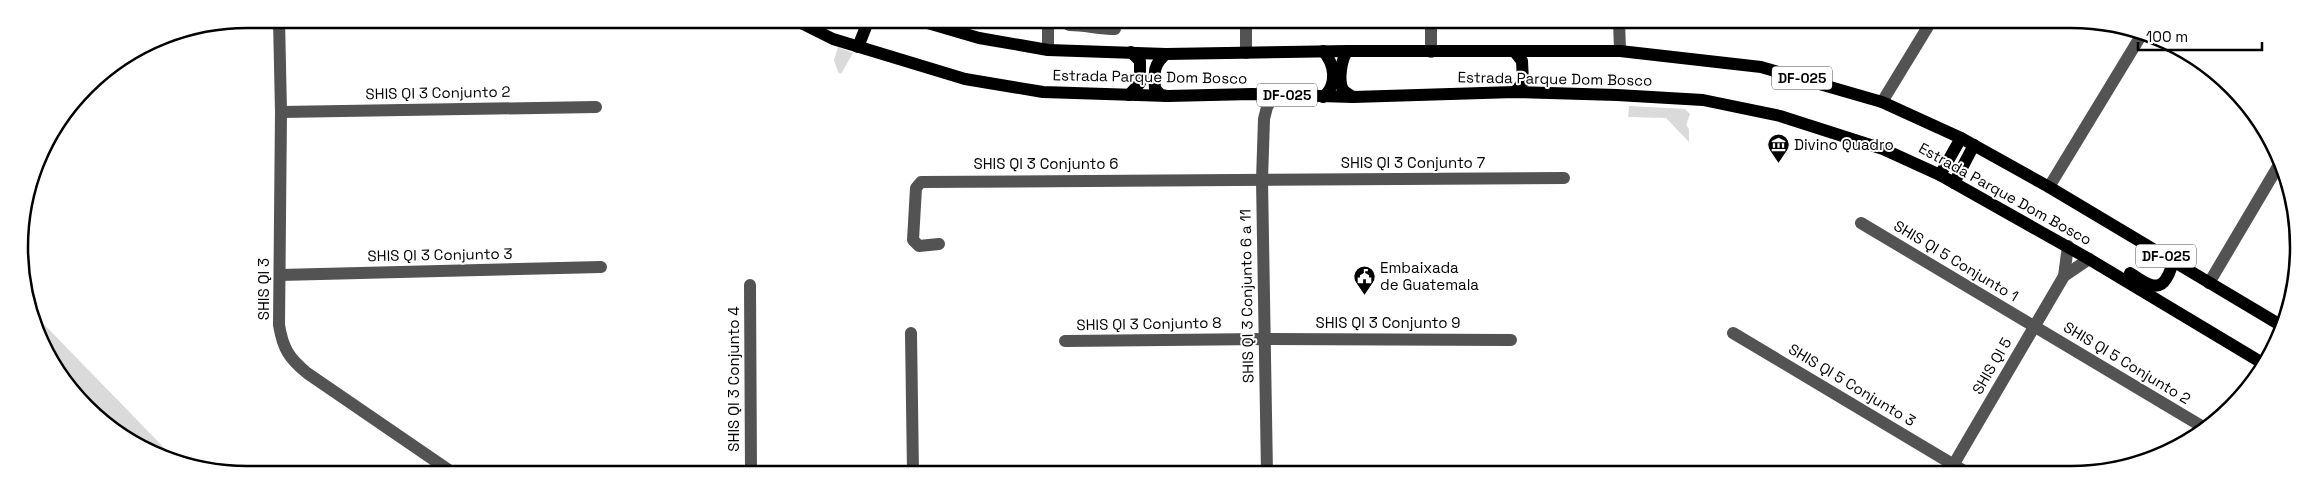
<svg xmlns="http://www.w3.org/2000/svg" width="2318" height="493" font-family="'Space Grotesk',sans-serif">
<style>
.green{fill:#dadada}
.lines{fill:none;stroke-linecap:round;stroke-linejoin:round}
.minor{stroke:#535353;stroke-width:12}
.major{stroke:#000;stroke-width:12}
.labels{text-anchor:middle;stroke-width:4;stroke-linejoin:round;paint-order:stroke}
.shield{fill:#fff;stroke:#4c4c4c;stroke-width:1}
.shield-label{font-size:14px;font-weight:bold;fill:#000}
.street-label{font-size:15px;fill:#000;stroke:#fff}
.poi-label{font-size:15px;fill:#000;stroke:#fff;text-anchor:start}
.rim{fill:none;stroke:#000;stroke-width:2.5}
</style>
<rect width="100%" height="100%" fill="#fff"/>
<!-- green -->
<g class="green">
<path d="M 838,47 L 853,53 L 841,74 L 838,72 L 834,60 Z"/>
<path d="M 1629,106 L 1685,109 L 1690,114 L 1686,125 L 1689,129 L 1689,142 L 1666,118 L 1628,117 Z"/>
<path d="M 30,310 L 176,460 L 146,451 L 75,396 L 31,319 Z"/>
</g>
<g class="lines">
<!-- minor -->
<g class="minor">
<path d="M 279,19 L 281,112 L 279,325 C 283,349 289,358 307,373 L 453,473"/>
<path d="M 1048,20 L 1048,50"/>
<path d="M 1063,20 L 1069,25 C 1085,25 1099,29 1115,29"/>
<path d="M 1246,20 L 1246,53"/>
<path d="M 1431,20 L 1431,52"/>
<path d="M 1619,20 L 1620,51"/>
<path d="M 1882,102 L 1932,20"/>
<path d="M 281,112 L 596,107"/>
<path d="M 2049,187 L 2142,34"/>
<path d="M 1861,223 L 2203,427"/>
<path d="M 939,244 L 919,246 L 913,240 L 916,188 L 921,182 L 1564,178"/>
<path d="M 280,275 L 601,267"/>
<path d="M 2064,276 L 2089,259"/>
<path d="M 2209,283 L 2280,163"/>
<path d="M 750,285 L 751,473"/>
<path d="M 911,333 L 913,473"/>
<path d="M 1733,333 L 1969,474"/>
<path d="M 1065,341 L 1264,339 L 1511,340"/>
<path d="M 1267,473 L 1262,180 L 1264,119 L 1267,107 L 1275,95"/>
<path d="M 1948,474 L 2064,276 L 2068,246"/>
</g>
<!-- major -->
<g class="major">
<path d="M 793,19 L 833,39 L 965,79 L 1043,92 L 1168,96 L 1252,94 L 1353,97 L 1515,92 L 1617,95 L 1703,100 L 1780,116 L 1883,149 L 1940,175 L 2089,259 L 2264,364"/>
<path d="M 914,19 L 979,38 L 1048,50 L 1166,54 L 1348,51 L 1620,51 L 1761,67 L 1882,102 L 1961,138 L 2049,187 L 2282,326"/>
<path d="M 858,47 L 869,19"/>
<path d="M 1348,51 C 1341,58 1338,81 1343,90 C 1346,93 1350,95 1353,97"/>
<path d="M 1166,54 C 1153,64 1154,74 1155,89 L 1161,95 L 1167,96"/>
<path d="M 1515,92 L 1523,82 L 1522,61 L 1515,52"/>
<path d="M 1129,95 L 1140,83 L 1140,61 L 1131,52"/>
<path d="M 1323,97 C 1338,85 1335,64 1323,51"/>
<path d="M 1940,175 L 1961,138"/>
<path d="M 1954,183 L 1974,145"/>
<path d="M 2130,273 C 2141,280 2157,294 2166,279 C 2170,273 2172,268 2172,260"/>
</g>
</g>
<!-- icons -->
<defs>
<symbol id="museum-pin" viewBox="-11 -11 22 30"><path d="M0 17L-7.5 6A9.5 9.5 0 1 1 7.5 6Z" fill="#000" stroke="#fff"/><path d="M0-6L6-3V-2H-6V-3ZM-5-1h2V3h-2ZM-1-1h2V3h-2ZM3-1h2V3H3ZM-6 4H6V6H-6Z" fill="#fff"/></symbol>
<symbol id="civic-pin" viewBox="-11 -11 22 30"><path d="M0 17L-7.5 6A9.5 9.5 0 1 1 7.5 6Z" fill="#000" stroke="#fff"/><path d="M-.6-6.5H3V-4.5H.6V-3L4-1V1h2V6H-6V1h2V-1L-.6-3ZM-1.2 2.5V6h2.4V2.5Z" fill="#fff"/></symbol>
</defs>
<g fill-rule="evenodd">
<use href="#museum-pin" x="1766" y="132" width="25" height="34"/>
<use href="#civic-pin" x="1352" y="264" width="25" height="34"/>
</g>
<g class="labels">
<!-- shield labels -->
<g class="shield">
<rect x="1772" y="66.5" width="60" height="23" rx="4"/>
<rect x="1257" y="83.5" width="60" height="23" rx="4"/>
<rect x="2136" y="244.5" width="60" height="23" rx="4"/>
</g>
<g class="shield-label">
<text x="1802" y="83">DF-025</text>
<text x="1287" y="100">DF-025</text>
<text x="2166" y="261">DF-025</text>
</g>
<!-- street labels -->
<g class="street-label">
<text transform="translate(1150 77) rotate(1)" y="5">Estrada Parque Dom Bosco</text>
<text transform="translate(1555 79) rotate(1)" y="5">Estrada Parque Dom Bosco</text>
<text transform="translate(438 93) rotate(-1)" y="5">SHIS QI 3 Conjunto 2</text>
<text x="1413" y="168">SHIS QI 3 Conjunto 7</text>
<text x="1046" y="169">SHIS QI 3 Conjunto 6</text>
<text transform="translate(2005 194) rotate(29)" y="5">Estrada Parque Dom Bosco</text>
<text transform="translate(440 255) rotate(-1)" y="5">SHIS QI 3 Conjunto 3</text>
<text transform="translate(1956 261) rotate(31)" y="5">SHIS QI 5 Conjunto 1</text>
<text transform="translate(264 289) rotate(-90)" y="5">SHIS QI 3</text>
<text transform="translate(1247 296) rotate(-91)" y="5">SHIS QI 3 Conjunto 6 a 11</text>
<text x="1388" y="328">SHIS QI 3 Conjunto 9</text>
<text transform="translate(1149 324) rotate(-1)" y="5">SHIS QI 3 Conjunto 8</text>
<text transform="translate(2127 363) rotate(31)" y="5">SHIS QI 5 Conjunto 2</text>
<text transform="translate(1992 366) rotate(-60)" y="5">SHIS QI 5</text>
<text transform="translate(734 379) rotate(-90)" y="5">SHIS QI 3 Conjunto 4</text>
<text transform="translate(1852 385) rotate(31)" y="5">SHIS QI 5 Conjunto 3</text>
</g>
<!-- poi labels -->
<g class="poi-label">
<text x="1794" y="150">Divino Quadro</text>
<text x="1380" y="273">Embaixada<tspan x="1380" dy="17">de Guatemala</tspan></text>
</g>
</g>
<!-- crop -->
<path d="M0 0H2318V493H0ZM247 28H2071A219 219 0 0 1 2290 247V247A219 219 0 0 1 2071 466H247A219 219 0 0 1 28 247V247A219 219 0 0 1 247 28Z" fill="#fff" fill-rule="evenodd"/>
<path class="rim" d="M247 28H2071A219 219 0 0 1 2290 247V247A219 219 0 0 1 2071 466H247A219 219 0 0 1 28 247V247A219 219 0 0 1 247 28Z"/>
<!-- scale -->
<path d="M2138 42v8h124v-8" fill="none" stroke="#000000" stroke-width="2.5"/>
<text x="2146" y="42" font-size="15" fill="#000000" stroke="#ffffff" stroke-width="4" paint-order="stroke">100 m</text>
</svg>
